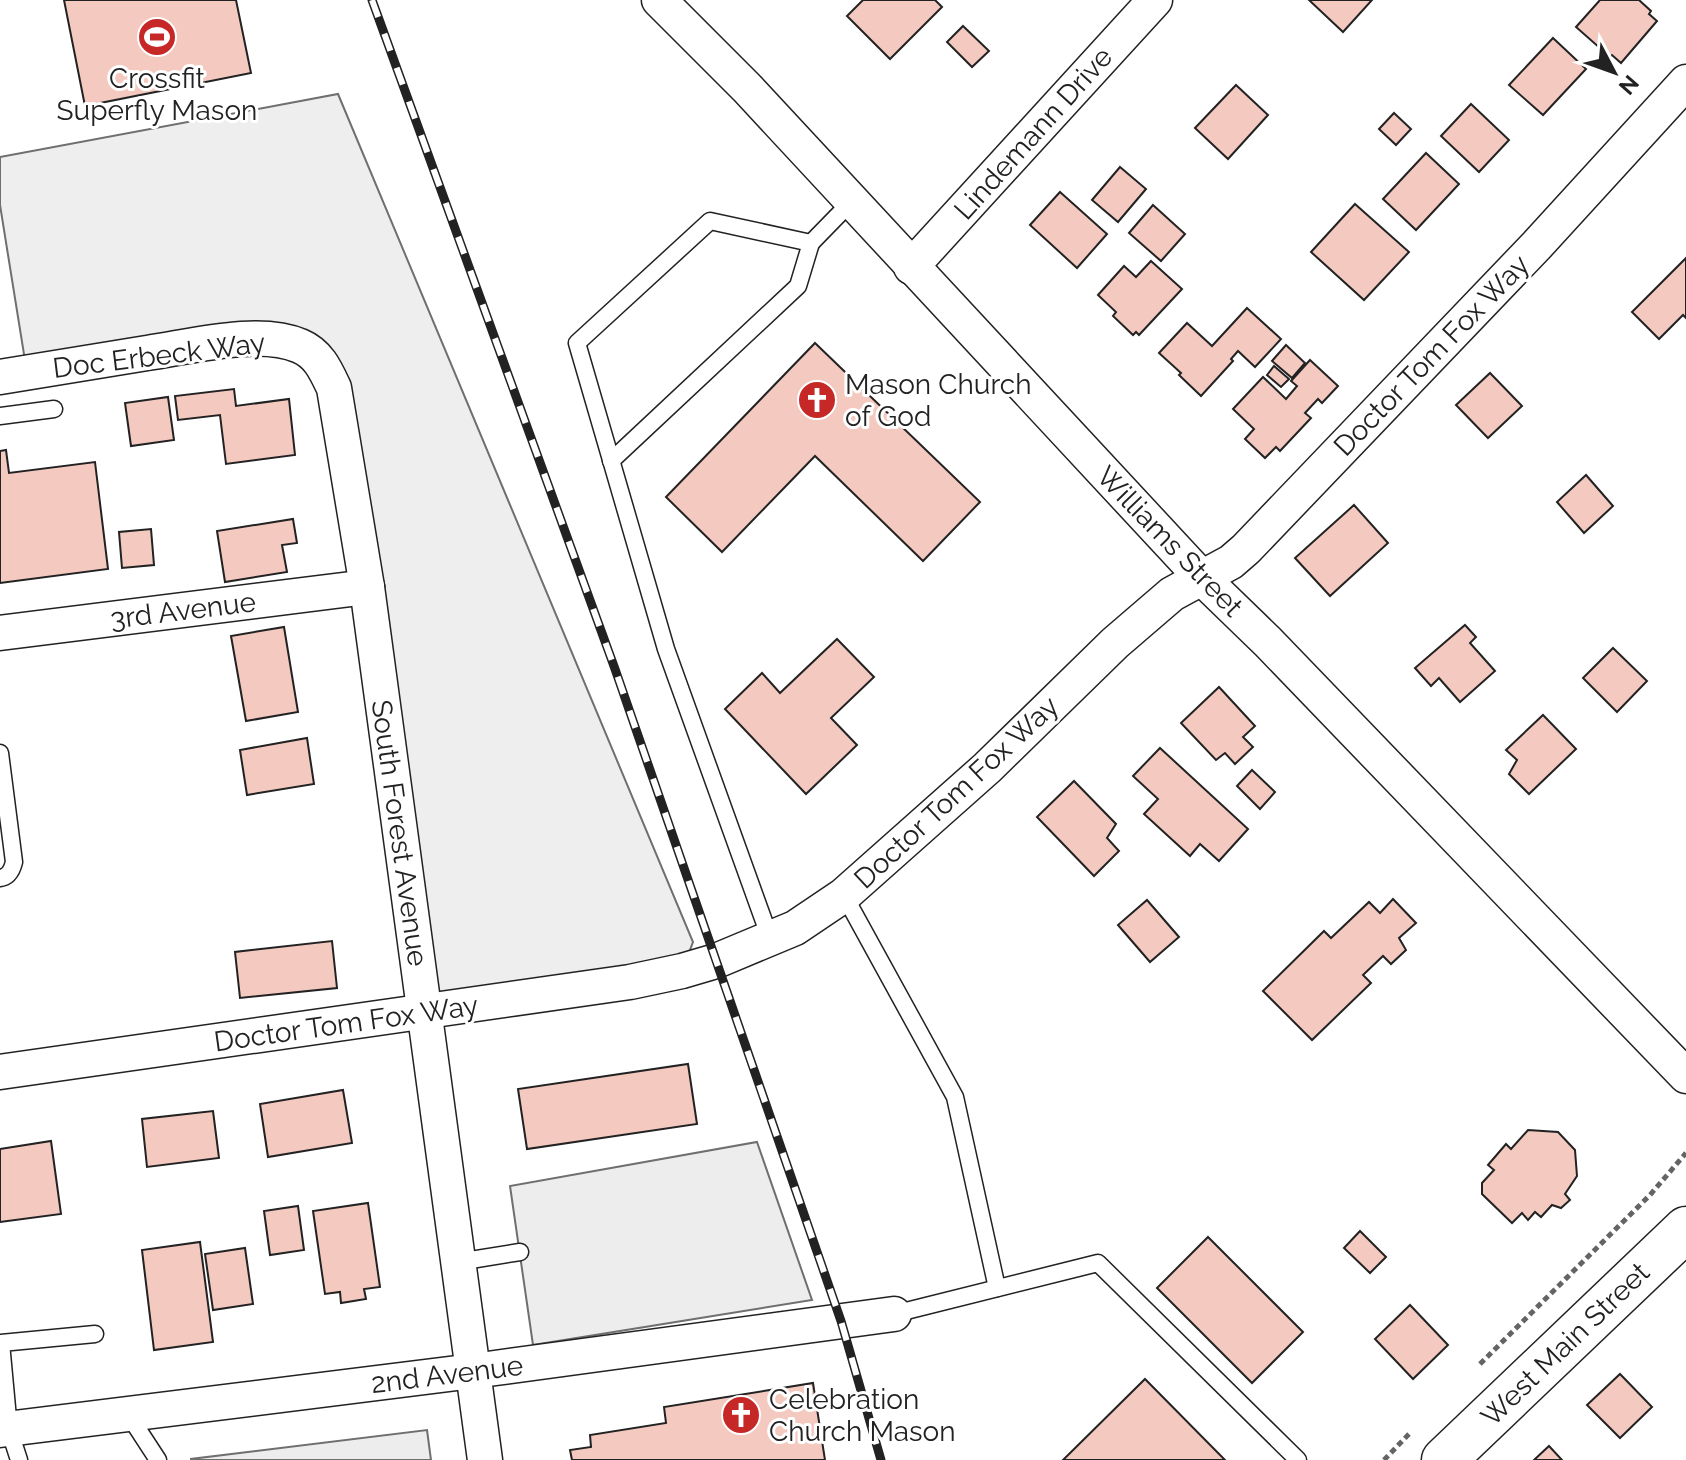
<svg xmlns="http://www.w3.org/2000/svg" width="1686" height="1460" font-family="Raleway,sans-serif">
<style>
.green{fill:#eee;stroke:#6f6f6f;stroke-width:2}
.parking{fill:#ededed;stroke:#6f6f6f;stroke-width:2}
.building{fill:#f3c9c0;stroke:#222;stroke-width:2}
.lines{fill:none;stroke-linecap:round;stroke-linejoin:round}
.service-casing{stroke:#222;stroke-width:19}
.minor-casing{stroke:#222;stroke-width:37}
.secondary-casing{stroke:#222;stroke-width:47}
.path{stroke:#646464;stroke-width:5;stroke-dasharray:6 4;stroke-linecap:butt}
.service{stroke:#fff;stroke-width:16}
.minor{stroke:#fff;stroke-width:34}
.secondary{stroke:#fff;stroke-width:44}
.rail-casing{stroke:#222;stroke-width:9}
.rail{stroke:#fff;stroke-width:6;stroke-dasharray:18;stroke-linecap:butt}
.labels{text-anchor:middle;stroke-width:6;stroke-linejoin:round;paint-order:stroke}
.poi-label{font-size:28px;fill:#222;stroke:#fff;text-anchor:start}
.street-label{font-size:28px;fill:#222;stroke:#fff}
</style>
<rect width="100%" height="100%" fill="#fff"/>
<!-- green -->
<path class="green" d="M 338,94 L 693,942 L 682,971 L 425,1012 L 334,388 L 301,346 L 27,373 L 0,205 L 0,157 Z"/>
<!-- parking -->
<g class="parking">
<path d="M 757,1142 L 812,1300 L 533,1345 L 510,1186 Z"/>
<path d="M 427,1430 L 431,1460 L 191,1460 L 191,1459 Z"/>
</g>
<!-- building -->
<g class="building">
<path d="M 64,0 L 236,0 L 251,73 L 85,106 Z"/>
<path d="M 863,0 L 935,0 L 942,7 L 890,59 L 847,16 Z"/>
<path d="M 1309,0 L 1372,0 L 1343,32 Z"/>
<path d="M 1600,0 L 1639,0 L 1651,11 L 1649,14 L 1657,21 L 1621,63 L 1612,55 L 1610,57 L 1576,27 Z"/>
<path d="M 963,26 L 989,51 L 972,67 L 947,42 Z"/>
<path d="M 1553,38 L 1586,69 L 1543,115 L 1509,85 Z"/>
<path d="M 1236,85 L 1268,115 L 1228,159 L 1195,128 Z"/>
<path d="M 1471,104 L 1509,140 L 1479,172 L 1441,136 Z"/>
<path d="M 1394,113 L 1411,129 L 1396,145 L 1379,129 Z"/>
<path d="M 1426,153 L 1459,184 L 1416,230 L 1383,199 Z"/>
<path d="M 1120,167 L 1146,189 L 1118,222 L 1092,200 Z"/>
<path d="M 1060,192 L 1107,234 L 1077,268 L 1030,225 Z"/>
<path d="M 1355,204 L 1409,252 L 1364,300 L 1311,252 Z"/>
<path d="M 1153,205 L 1185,234 L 1161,261 L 1129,233 Z"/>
<path d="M 1686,258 L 1686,318 L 1683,315 L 1659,339 L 1632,312 Z"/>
<path d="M 1151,261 L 1182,289 L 1139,335 L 1136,332 L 1133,335 L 1113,316 L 1116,312 L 1098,295 L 1124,266 L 1136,277 Z"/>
<path d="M 1247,308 L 1281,339 L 1255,367 L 1238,351 L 1231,359 L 1233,361 L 1201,396 L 1179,375 L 1181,373 L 1159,353 L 1187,323 L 1212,346 Z"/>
<path d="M 815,343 L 980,502 L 923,561 L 815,456 L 722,552 L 666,497 Z"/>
<path d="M 1286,345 L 1305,363 L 1292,378 L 1272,361 Z"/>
<path d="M 1310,360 L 1338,386 L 1322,403 L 1318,399 L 1305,413 L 1311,418 L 1280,451 L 1276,447 L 1265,458 L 1245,439 L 1254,429 L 1233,409 L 1263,377 L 1286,399 L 1297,386 L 1291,381 Z"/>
<path d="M 1274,366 L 1289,379 L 1281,387 L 1267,375 Z"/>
<path d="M 1490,373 L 1522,406 L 1488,438 L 1456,405 Z"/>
<path d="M 234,389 L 236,406 L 289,399 L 295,455 L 226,464 L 220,415 L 178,420 L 175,396 Z"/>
<path d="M 168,397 L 174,440 L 131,446 L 125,403 Z"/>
<path d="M 6,450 L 9,473 L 95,462 L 108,569 L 0,583 L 0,451 Z"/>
<path d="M 1586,475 L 1613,506 L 1584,533 L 1557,502 Z"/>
<path d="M 1354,505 L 1388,543 L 1330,596 L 1295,558 Z"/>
<path d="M 293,519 L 297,543 L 282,545 L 287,572 L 225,582 L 217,531 Z"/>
<path d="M 151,529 L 154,565 L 122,568 L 119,532 Z"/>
<path d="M 1465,625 L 1476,637 L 1470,643 L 1495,671 L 1460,702 L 1439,678 L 1431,686 L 1415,668 Z"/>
<path d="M 284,627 L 298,712 L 246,721 L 231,636 Z"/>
<path d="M 837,639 L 874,677 L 831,718 L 857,745 L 806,794 L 725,709 L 762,673 L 780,693 Z"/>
<path d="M 1613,648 L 1647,681 L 1617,712 L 1583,678 Z"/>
<path d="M 1219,687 L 1255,726 L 1243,737 L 1253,747 L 1235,764 L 1225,753 L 1216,760 L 1181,723 Z"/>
<path d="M 1543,715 L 1576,749 L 1529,794 L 1509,774 L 1517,760 L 1506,750 Z"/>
<path d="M 307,738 L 314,784 L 247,795 L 240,750 Z"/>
<path d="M 1160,748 L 1248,829 L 1219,861 L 1200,844 L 1190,856 L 1144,814 L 1158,799 L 1133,776 Z"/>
<path d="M 1252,770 L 1275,792 L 1260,809 L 1237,786 Z"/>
<path d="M 1074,781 L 1116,824 L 1107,838 L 1119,851 L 1094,876 L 1037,817 Z"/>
<path d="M 1393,899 L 1416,923 L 1399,938 L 1406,950 L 1391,964 L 1383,956 L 1363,975 L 1371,983 L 1312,1040 L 1263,991 L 1324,931 L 1331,938 L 1369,902 L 1380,913 Z"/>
<path d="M 1147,900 L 1179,937 L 1150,962 L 1118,925 Z"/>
<path d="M 332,941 L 337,988 L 240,998 L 235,952 Z"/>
<path d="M 688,1064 L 697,1124 L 527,1149 L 518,1089 Z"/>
<path d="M 343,1090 L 352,1143 L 268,1157 L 260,1104 Z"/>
<path d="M 213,1111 L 219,1158 L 147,1167 L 142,1119 Z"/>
<path d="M 1528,1130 L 1558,1132 L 1575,1150 L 1577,1176 L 1565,1194 L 1570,1200 L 1561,1208 L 1552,1205 L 1541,1217 L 1535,1212 L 1528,1220 L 1522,1213 L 1512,1223 L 1482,1194 L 1482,1183 L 1494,1170 L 1488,1165 L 1506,1144 L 1511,1149 Z"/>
<path d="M 51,1141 L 61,1214 L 0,1222 L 0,1149 Z"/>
<path d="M 368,1203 L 380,1287 L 364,1289 L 366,1299 L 341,1303 L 340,1292 L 325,1294 L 313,1211 Z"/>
<path d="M 298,1206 L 304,1250 L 270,1255 L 264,1211 Z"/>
<path d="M 1360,1231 L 1386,1257 L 1370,1273 L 1344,1248 Z"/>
<path d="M 1208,1237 L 1303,1332 L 1252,1383 L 1157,1288 Z"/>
<path d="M 200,1242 L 213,1342 L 154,1350 L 142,1250 Z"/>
<path d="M 245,1248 L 253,1304 L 213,1310 L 205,1254 Z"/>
<path d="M 1410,1305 L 1448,1345 L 1413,1379 L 1375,1339 Z"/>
<path d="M 1620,1374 L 1652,1407 L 1620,1438 L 1587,1405 Z"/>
<path d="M 1145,1379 L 1225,1460 L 1063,1460 Z"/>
<path d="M 813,1383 L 825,1460 L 572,1460 L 570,1450 L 591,1447 L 590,1435 L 666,1423 L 664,1407 Z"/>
<path d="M 1549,1446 L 1562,1460 L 1534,1460 Z"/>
</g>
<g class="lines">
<defs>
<g id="service">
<path d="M 0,416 L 54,409"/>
<path d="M 611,461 L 798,286 L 811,243"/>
<path d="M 0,753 L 14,862 C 12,870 9,877 0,878"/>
<path d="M 844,895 L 955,1097 L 997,1288"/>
<path d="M 770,938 L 666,649 L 577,343 L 710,221 L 811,243 L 851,202"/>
<path d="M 458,1262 L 520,1252"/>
<path d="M 894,1314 L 1098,1263 L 1298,1460"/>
<path d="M 128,1414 L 158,1460"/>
<path d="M 19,1460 L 9,1429 L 1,1343 L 95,1334"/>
</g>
<g id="minor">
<path d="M 659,0 L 747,88 L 1203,579 L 1268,642 L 1686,1076"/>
<path d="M 911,267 L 1155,0"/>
<path d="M 0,377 C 49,369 98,361 147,353 C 190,347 259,328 300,346 C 319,354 326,371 334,388 L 367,587 L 485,1460"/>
<path d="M 0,633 L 367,587"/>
<path d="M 0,1072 L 630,982 L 682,971 L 716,961 L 795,928 L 844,895 L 987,768 L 1115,643 L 1172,594 L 1231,562 L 1246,549 L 1537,245 L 1686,82"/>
<path d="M 0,1430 L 473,1371 L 894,1314"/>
</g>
<path id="secondary" d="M 1444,1460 L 1686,1229"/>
</defs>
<!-- service casing -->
<use href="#service" class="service-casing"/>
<!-- minor casing -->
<use href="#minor" class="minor-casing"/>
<!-- secondary casing -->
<use href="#secondary" class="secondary-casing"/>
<!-- path -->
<g class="path">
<path d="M 1480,1364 L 1650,1195 L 1686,1153"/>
<path d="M 1384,1460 L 1410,1433"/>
</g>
<!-- service -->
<use href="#service" class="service"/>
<!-- minor -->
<use href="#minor" class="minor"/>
<!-- secondary -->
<use href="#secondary" class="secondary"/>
<defs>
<path id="rail" d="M 372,0 L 615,669 L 841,1321 L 881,1460"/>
</defs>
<!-- rail casing -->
<use href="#rail" class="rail-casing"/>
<!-- rail -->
<use href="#rail" class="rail"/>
</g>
<!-- icons -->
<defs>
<symbol id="stadium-disc" viewBox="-11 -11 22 22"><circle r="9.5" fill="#c62828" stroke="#fff"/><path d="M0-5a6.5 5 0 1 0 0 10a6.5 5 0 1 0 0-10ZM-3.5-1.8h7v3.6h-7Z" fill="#fff"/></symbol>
<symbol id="church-disc" viewBox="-11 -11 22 22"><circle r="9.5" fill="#c62828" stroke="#fff"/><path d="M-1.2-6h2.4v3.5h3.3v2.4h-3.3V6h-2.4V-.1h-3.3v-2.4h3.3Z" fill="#fff"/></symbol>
</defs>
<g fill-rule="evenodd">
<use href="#stadium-disc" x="135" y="15" width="44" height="44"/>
<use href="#church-disc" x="795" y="378" width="44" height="44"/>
<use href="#church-disc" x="719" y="1393" width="44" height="44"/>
</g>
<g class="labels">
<!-- poi labels -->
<g class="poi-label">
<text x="157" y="88" text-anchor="middle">Crossfit<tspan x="157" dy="32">Superfly Mason</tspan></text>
<text x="845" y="394">Mason Church<tspan x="845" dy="32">of God</tspan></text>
<text x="769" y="1409">Celebration<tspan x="769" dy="32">Church Mason</tspan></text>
</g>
<!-- street labels -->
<g class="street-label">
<text transform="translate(1033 133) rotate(-48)" y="10">Lindemann Drive</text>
<text transform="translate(159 355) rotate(-7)" y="10">Doc Erbeck Way</text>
<text transform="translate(1431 355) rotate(-46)" y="10">Doctor Tom Fox Way</text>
<text transform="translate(1170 541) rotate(46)" y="10">Williams Street</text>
<text transform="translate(183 610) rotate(-7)" y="10">3rd Avenue</text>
<text transform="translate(956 792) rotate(-43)" y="10">Doctor Tom Fox Way</text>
<text transform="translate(400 833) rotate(82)" y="10">South Forest Avenue</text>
<text transform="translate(346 1023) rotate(-8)" y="10">Doctor Tom Fox Way</text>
<text transform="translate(1565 1344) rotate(-44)" y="10">West Main Street</text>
<text transform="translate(447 1374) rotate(-7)" y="10">2nd Avenue</text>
</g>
</g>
<!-- north arrow -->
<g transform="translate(1614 72) rotate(131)" stroke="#ffffff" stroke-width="6" paint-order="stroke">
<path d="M0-6L14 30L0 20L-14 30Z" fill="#222222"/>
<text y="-12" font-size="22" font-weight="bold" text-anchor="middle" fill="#222222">N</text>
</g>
</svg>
